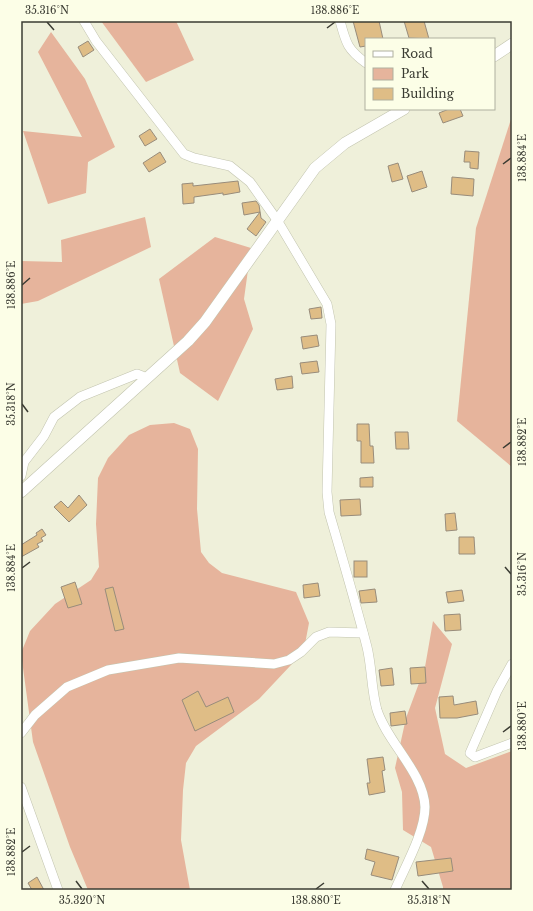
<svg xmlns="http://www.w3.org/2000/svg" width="533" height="911" font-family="'Libre Baskerville',serif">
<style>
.green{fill:#e6b49c}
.building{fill:#dfbd86;stroke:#988c7b}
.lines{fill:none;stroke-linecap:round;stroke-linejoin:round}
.minor-casing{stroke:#c2c4af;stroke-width:10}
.tertiary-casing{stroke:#c2c4af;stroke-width:12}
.minor{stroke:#fff;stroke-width:9}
.tertiary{stroke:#fff;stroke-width:11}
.ticks{fill:none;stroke:#3b3c33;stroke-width:1.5}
.neatline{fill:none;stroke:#3b3c33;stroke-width:1.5}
.ticks-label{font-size:10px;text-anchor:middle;fill:#3b3c33}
</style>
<rect width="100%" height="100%" fill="#eff0da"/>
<!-- green -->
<g class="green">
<path d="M 101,21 L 176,21 L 194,60 L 146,82 Z"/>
<path d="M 51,32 L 85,79 L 115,147 L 88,162 L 86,193 L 48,204 L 23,131 L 82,137 L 38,52 Z"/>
<path d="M 512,116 L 512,467 L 457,421 L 476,228 Z"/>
<path d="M 145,217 L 151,247 L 38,301 L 21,304 L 21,261 L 62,262 L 61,240 Z"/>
<path d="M 215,237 L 251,248 L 244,299 L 253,329 L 218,401 L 180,373 L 159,279 Z"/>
<path d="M 174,423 L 190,429 L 198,449 L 197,509 L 201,552 L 209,563 L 222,573 L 296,592 L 309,623 L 305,644 L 291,665 L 259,699 L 196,746 L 186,763 L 183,790 L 181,840 L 190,890 L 88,890 L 70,847 L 33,742 L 21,653 L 30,631 L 55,604 L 91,580 L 99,567 L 96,524 L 98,478 L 108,458 L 129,435 L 150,425 Z"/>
<path d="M 433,621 L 452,644 L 435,708 L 445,754 L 466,768 L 512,751 L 512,890 L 443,890 L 443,887 L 431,847 L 403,830 L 402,792 L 395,768 L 406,718 L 425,667 Z"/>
</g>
<!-- building -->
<g class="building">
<path d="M 353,21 L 379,21 L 383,39 L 366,39 L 366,46 L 360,47 Z"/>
<path d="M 404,21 L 424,21 L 429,39 L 409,38 Z"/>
<path d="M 88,41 L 94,50 L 83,57 L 78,47 Z"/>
<path d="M 449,109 L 460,109 L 463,116 L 443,123 L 439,113 Z"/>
<path d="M 150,129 L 157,139 L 145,146 L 139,136 Z"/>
<path d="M 465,151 L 479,152 L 478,169 L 470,168 L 470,162 L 464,162 Z"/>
<path d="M 160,152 L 166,162 L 149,172 L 143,163 Z"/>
<path d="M 398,163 L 403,179 L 392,182 L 388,166 Z"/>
<path d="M 422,171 L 427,187 L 412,192 L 407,176 Z"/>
<path d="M 452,177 L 474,179 L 473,196 L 451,194 Z"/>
<path d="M 238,181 L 240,192 L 223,195 L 223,193 L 194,197 L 194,203 L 183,204 L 182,184 L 193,183 L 193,186 Z"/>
<path d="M 256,201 L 259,205 L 261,218 L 266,222 L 256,236 L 247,229 L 260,212 L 244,215 L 242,203 Z"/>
<path d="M 321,307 L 322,318 L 311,319 L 309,309 Z"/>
<path d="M 317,335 L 319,346 L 303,349 L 301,337 Z"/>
<path d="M 317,361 L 319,372 L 302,374 L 300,363 Z"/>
<path d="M 292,376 L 293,388 L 277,390 L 275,379 Z"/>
<path d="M 357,424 L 369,424 L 370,446 L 373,446 L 374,463 L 361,463 L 361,441 L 357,441 Z"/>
<path d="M 395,432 L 408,432 L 409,449 L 396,449 Z"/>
<path d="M 373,477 L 373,487 L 360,487 L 360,478 Z"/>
<path d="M 79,495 L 87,505 L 69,522 L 54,507 L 61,501 L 68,508 Z"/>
<path d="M 360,499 L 361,515 L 341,516 L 340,500 Z"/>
<path d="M 455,513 L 457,530 L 446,531 L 445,514 Z"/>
<path d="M 42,529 L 46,535 L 41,538 L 43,541 L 37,544 L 39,547 L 21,557 L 21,545 L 37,535 L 36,533 Z"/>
<path d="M 459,537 L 474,537 L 475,554 L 459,554 Z"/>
<rect x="354" y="561" width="13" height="16"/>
<path d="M 75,582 L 82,604 L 68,608 L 61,587 Z"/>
<path d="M 318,583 L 320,596 L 304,598 L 303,585 Z"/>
<path d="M 113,587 L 124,629 L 115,631 L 105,589 Z"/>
<path d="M 375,589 L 377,602 L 361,603 L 359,591 Z"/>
<path d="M 462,590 L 464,601 L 448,603 L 446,592 Z"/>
<path d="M 460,614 L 461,630 L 445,631 L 444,615 Z"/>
<path d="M 425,667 L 426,683 L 411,684 L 410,668 Z"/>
<path d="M 392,668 L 394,685 L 381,686 L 379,670 Z"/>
<path d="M 198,691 L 206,707 L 228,697 L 234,712 L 195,731 L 182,700 Z"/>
<path d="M 453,696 L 454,705 L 476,701 L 478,714 L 457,718 L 440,718 L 439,697 Z"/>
<path d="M 405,711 L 407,724 L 391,726 L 390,713 Z"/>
<path d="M 383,757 L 385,770 L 382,771 L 385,792 L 369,795 L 367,783 L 370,783 L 367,759 Z"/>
<path d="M 367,849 L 399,857 L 392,880 L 371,875 L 375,862 L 365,859 Z"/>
<path d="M 451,858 L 453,871 L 418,876 L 416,862 Z"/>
<path d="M 37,877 L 44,890 L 32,890 L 28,883 Z"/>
</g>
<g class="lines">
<defs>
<g id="minor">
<path d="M 84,21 L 96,41 L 184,154 L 194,158 L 230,166 L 250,182 L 277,220 L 327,304 L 331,324 L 327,492 L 329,512 C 342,557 355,601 367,647 C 372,667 371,689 377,710 C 387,742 424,773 425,807 C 425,832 405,867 395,890"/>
<path d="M 340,21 C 346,43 347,49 366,63"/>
<path d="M 21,476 L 24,462 L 44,436 L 54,417 L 80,397 L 137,374 L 147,378"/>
<path d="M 512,664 L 497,691 L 470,753 L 475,757 L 512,743"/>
<path d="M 21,733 L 35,715 L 67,687 L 108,670 L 179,658 L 274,664 L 289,660 L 301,652 L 316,637 L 329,632 L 363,633"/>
<path d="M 21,787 L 58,890"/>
</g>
<g id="tertiary">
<path d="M 494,56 L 512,44"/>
<path d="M 21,492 L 188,341 L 205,322 L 315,168 L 345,143 L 404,109"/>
</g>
</defs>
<!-- minor casing -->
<use href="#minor" class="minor-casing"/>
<!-- tertiary casing -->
<use href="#tertiary" class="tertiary-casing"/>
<!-- minor -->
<use href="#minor" class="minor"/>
<!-- tertiary -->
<use href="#tertiary" class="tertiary"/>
</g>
<!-- ticks -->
<path class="ticks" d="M 47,22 L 54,30M 327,28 L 335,22M 503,164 L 511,158M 22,285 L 30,278M 22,404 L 28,412M 503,448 L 511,442M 505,567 L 511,574M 22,568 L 30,562M 503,732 L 511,726M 22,852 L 30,846M 76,881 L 82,889M 422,881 L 429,889M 316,889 L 324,883"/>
<!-- border -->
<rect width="533" height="911" fill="none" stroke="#fcfee7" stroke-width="44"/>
<!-- legend -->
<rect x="365" y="38" width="130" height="72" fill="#fcfee7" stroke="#afb09f"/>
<rect x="373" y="51" width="20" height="6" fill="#ffffff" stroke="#afb09f"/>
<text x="401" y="58" font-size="12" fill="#3b3c33">Road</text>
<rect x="373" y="68" width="20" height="12" fill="#e6b49c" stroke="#afb09f"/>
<text x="401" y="78" font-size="12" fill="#3b3c33">Park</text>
<rect x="373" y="88" width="20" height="12" fill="#dfbd86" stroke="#afb09f"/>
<text x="401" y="98" font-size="12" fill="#3b3c33">Building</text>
<rect x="22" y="22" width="489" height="867" class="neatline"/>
<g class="ticks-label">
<text x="47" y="14">35.316°N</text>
<text x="335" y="14">138.886°E</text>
<text transform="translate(522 158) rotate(-90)" y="4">138.884°E</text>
<text transform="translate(11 285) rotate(-90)" y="4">138.886°E</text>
<text transform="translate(11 404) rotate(-90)" y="4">35.318°N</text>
<text transform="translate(522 442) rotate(-90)" y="4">138.882°E</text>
<text transform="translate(11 568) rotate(-90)" y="4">138.884°E</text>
<text transform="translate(522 574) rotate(-90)" y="4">35.316°N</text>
<text transform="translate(522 726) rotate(-90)" y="4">138.880°E</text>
<text transform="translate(11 852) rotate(-90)" y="4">138.882°E</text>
<text x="82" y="904">35.320°N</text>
<text x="316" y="904">138.880°E</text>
<text x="429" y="904">35.318°N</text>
</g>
</svg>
